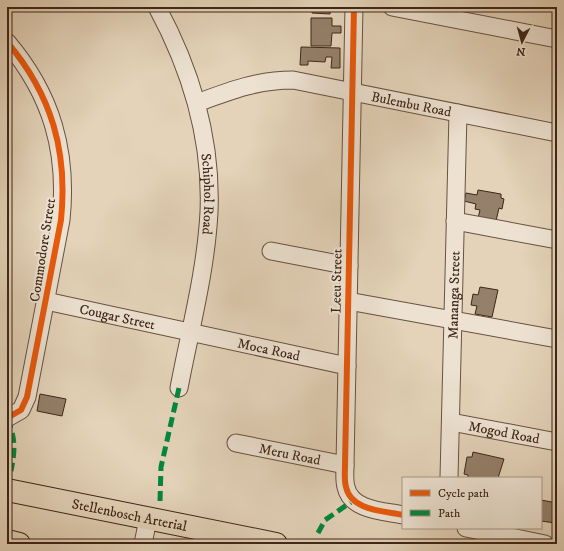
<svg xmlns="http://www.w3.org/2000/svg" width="564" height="551" font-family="'IM FELL DW Pica',serif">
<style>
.building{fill:#94806b;stroke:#3e2617}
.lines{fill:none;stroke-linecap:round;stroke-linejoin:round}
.street-casing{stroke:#685140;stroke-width:19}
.primary-casing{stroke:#3e2617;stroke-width:24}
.street{stroke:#ede2d2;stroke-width:17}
.primary{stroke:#e4d3b9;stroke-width:22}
.quiet{stroke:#00873e;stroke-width:5;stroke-dasharray:10 5;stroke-linecap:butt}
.cycleway-casing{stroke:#ede2d2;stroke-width:8}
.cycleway{stroke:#e8590c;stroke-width:6}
.labels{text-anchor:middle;stroke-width:4;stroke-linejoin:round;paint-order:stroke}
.street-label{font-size:14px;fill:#3e2617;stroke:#ede2d2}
</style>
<rect width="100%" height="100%" fill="#e4d3b9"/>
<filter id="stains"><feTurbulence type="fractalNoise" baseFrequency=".005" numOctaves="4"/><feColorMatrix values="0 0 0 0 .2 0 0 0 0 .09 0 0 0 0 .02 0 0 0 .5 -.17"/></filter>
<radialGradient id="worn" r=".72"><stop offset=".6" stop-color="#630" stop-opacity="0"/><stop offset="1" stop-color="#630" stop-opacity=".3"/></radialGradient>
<!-- building -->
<g class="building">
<path d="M 312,7 L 331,7 L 330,14 L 312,13 Z"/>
<path d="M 311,18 L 332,18 L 332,26 L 341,26 L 341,33 L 332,33 L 331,46 L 311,46 Z"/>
<path d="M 301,47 L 340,48 L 340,68 L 331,68 L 332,57 L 326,57 L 325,62 L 308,61 L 308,65 L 300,65 Z"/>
<path d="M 478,190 L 501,194 L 501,198 L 504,199 L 502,209 L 499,208 L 496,221 L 478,218 L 480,210 L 475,209 L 476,204 L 464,201 L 466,193 L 477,195 Z"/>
<path d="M 480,287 L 498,290 L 492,317 L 475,314 L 477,306 L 471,305 L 473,294 L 478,295 Z"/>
<path d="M 40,394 L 66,399 L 62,416 L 37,411 Z"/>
<path d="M 473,452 L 504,459 L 498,478 L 468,478 L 468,475 L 464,474 L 467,457 L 472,457 Z"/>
<path d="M 541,500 L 557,503 L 555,523 L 541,521 Z"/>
</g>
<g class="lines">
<defs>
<g id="street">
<path id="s1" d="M 157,7 C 191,70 212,140 209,212 C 206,271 190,330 179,388"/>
<path d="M 354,7 L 345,465 C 345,472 344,480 346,487 C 351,511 385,511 403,515"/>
<path d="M 392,7 L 557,39"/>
<path d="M 7,42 C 52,95 68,152 61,220 L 27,397 L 21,410 L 7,418"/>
<path id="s2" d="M 197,103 C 229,91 257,80 293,80 L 557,133"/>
<path d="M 455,221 L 557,240"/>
<path d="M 271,251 L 349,266"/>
<path id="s3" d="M 46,301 L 347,366"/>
<path d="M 348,301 L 557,339"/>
<path id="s4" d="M 451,422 L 557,442"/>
<path id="s5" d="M 236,443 L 345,465"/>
<path id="s6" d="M 449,478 L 458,113"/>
<path d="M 466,528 L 545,544"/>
<path d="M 143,544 L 148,519"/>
</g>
<g id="primary">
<path id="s7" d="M 7,490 L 276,544"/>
<path d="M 7,541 L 19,544"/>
</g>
</defs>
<!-- street casing -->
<use href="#street" class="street-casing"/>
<!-- primary casing -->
<use href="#primary" class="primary-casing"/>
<!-- street -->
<use href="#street" class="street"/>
<!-- primary -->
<use href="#primary" class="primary"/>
<!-- quiet -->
<g class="quiet">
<path d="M 7,419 C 16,437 15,452 11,471"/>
<path d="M 160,501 L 161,467 L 179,388"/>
<path d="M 318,533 L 325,520 L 354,500"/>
</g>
<defs>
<g id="cycleway">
<path d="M 354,7 L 345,465 C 345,472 344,480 346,487 C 351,511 385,511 403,515"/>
<path d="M 7,42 C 52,95 68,152 61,220 L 27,397 L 21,410 L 7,418"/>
</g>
</defs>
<!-- cycleway casing -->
<use href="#cycleway" class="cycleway-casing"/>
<!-- cycleway -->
<use href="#cycleway" class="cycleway"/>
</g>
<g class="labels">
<!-- street labels -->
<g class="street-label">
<text dy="5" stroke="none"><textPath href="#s2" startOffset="220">Bulembu Road</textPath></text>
<text dy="5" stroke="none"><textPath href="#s1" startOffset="196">Schiphol Road</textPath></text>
<text transform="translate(42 250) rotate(-81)" y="5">Commodore Street</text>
<text transform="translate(336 281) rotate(-89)" y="5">Leeu Street</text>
<text dy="5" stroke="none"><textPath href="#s6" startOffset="183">Mananga Street</textPath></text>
<text dy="5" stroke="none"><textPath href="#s3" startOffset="73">Cougar Street</textPath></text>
<text dy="5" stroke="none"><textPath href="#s3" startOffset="228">Moca Road</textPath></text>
<text dy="5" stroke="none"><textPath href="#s4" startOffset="54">Mogod Road</textPath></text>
<text dy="5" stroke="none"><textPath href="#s5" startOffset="55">Meru Road</textPath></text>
<text dy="5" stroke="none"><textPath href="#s7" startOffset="125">Stellenbosch Arterial</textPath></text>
</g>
</g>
<!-- margin -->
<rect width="564" height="551" fill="none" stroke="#e4d3b9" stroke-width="24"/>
<rect x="8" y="8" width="548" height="535" fill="none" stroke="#3e2617" stroke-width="2"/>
<rect x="12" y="12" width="540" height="527" fill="none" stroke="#3e2617"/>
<!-- legend -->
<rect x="402" y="477" width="140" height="52" fill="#ede2d2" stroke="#a79787"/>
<rect x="410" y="490" width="20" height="6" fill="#e8590c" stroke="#a79787"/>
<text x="438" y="497" font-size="12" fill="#3e2617">Cycle path</text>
<rect x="410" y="510" width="20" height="6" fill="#00873e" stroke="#a79787"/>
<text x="438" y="517" font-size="12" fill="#3e2617">Path</text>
<!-- north arrow -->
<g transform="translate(522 42) rotate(186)" stroke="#ede2d2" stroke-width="3" paint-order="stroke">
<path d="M0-3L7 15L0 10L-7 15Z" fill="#3e2617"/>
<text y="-6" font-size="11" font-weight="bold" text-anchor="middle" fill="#3e2617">N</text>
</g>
<rect width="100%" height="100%" filter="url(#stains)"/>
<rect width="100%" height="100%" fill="url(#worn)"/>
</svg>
